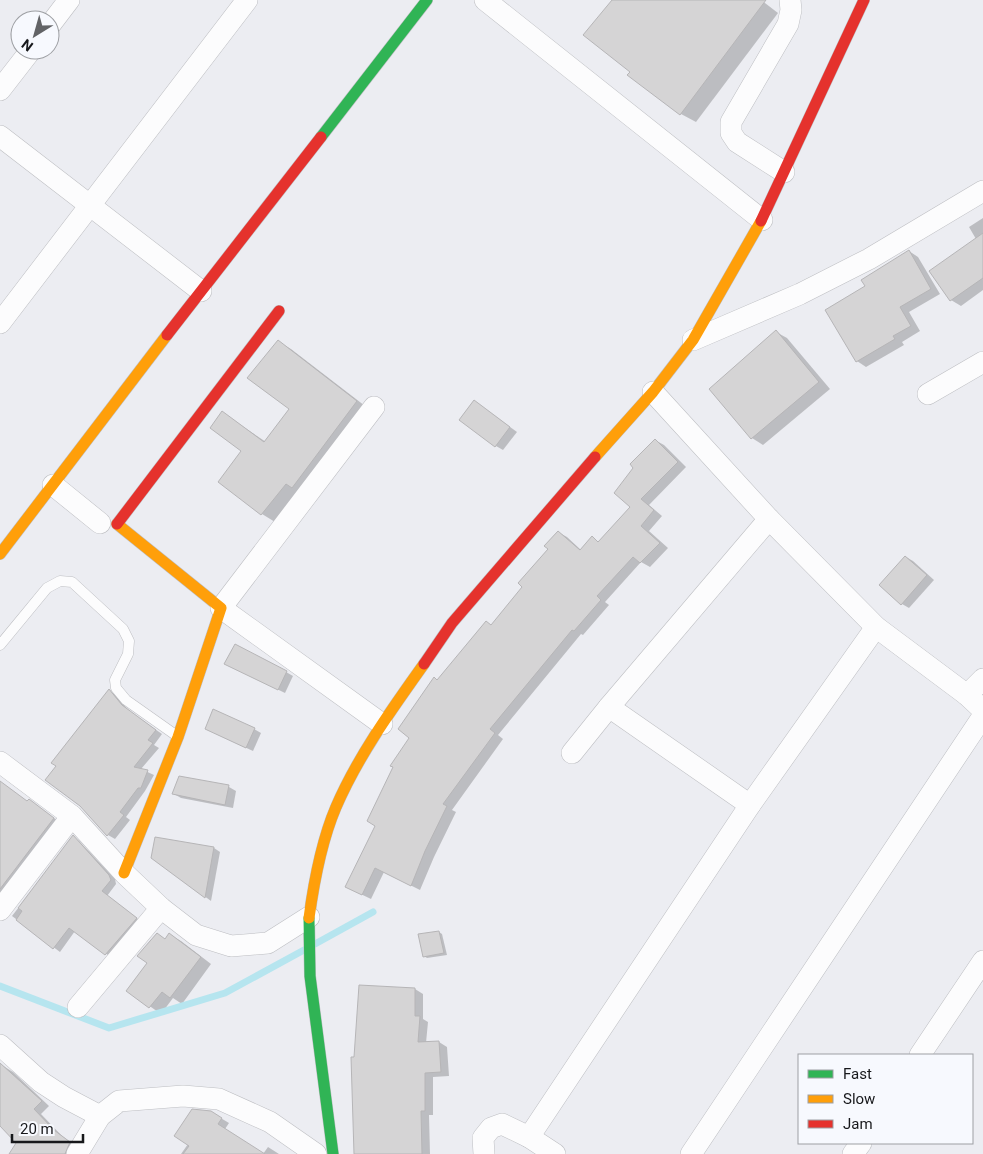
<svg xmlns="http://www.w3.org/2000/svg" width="983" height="1154" font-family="Roboto,sans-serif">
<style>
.shadow{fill:#0003}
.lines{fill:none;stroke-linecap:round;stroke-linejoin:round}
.stream{stroke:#b6e5ef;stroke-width:7}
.building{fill:#d5d4d5;stroke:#b6b5b7}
.lane-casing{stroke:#bdbec2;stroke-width:11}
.street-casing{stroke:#bdbec2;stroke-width:22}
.fast-casing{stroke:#bdbec2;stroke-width:12}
.slow-casing{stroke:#bdbec2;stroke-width:12}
.jam-casing{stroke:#bdbec2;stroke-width:12}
.lane{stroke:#fcfcfd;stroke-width:10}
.street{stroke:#fcfcfd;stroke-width:21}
.fast{stroke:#30b455;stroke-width:11}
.slow{stroke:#ff9f0a;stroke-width:11}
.jam{stroke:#e5322d;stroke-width:11}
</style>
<rect width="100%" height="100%" fill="#ecedf2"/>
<!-- shadow -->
<g class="shadow">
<path d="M 613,0 L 761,0 L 778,13 L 696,122 L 681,114 L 631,72 Z"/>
<path d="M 983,218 L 983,290 L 961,306 L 951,300 L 976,239 L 969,227 Z"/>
<path d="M 909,251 L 918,257 L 940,294 L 909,312 L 920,331 L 902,342 L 904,345 L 866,367 L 857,361 L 867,287 Z"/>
<path d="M 776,332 L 787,338 L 830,389 L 763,445 L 752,438 Z"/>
<path d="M 278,342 L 291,349 L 369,409 L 275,522 L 262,514 L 219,482 L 243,451 L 223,413 L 266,442 L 291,409 Z"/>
<path d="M 474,401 L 517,432 L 503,450 L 496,446 Z"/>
<path d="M 655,440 L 664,445 L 686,467 L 649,505 L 662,516 L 649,531 L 668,548 L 650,567 L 641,562 L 605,602 L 609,605 L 583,635 L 581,634 L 498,735 L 503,739 L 452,810 L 456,812 L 434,857 L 420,890 L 384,872 L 371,899 L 346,887 L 376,826 L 411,738 L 438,681 L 486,622 L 492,626 L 524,587 L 550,549 L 558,532 L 567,537 L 581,550 L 592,538 L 599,542 L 632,507 Z"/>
<path d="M 906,557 L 913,561 L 934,580 L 909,608 L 902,604 Z"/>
<path d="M 233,668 L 286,672 L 293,676 L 285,693 Z"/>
<path d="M 110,691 L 116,695 L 129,711 L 162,734 L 154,745 L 159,748 L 141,769 L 154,775 L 145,791 L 126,817 L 130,820 L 115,839 L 108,835 L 81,805 Z"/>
<path d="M 254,729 L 261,733 L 253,751 L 214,733 Z"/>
<path d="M 180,777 L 229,787 L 236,791 L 233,808 L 181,798 L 174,794 Z"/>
<path d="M 28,802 L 36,805 L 61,823 L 0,902 L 0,824 Z"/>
<path d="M 73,837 L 79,841 L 115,879 L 116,884 L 107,896 L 142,922 L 112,958 L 75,931 L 60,952 L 12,916 Z"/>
<path d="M 156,838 L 214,848 L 220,852 L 211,901 L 153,858 Z"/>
<path d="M 439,932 L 442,934 L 447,955 L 427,958 L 424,956 Z"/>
<path d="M 170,935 L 181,941 L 211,964 L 182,1004 L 173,998 L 161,1014 L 128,991 Z"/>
<path d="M 415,989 L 423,994 L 423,1019 L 428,1022 L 426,1043 L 439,1042 L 447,1047 L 449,1076 L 433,1077 L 433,1115 L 429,1115 L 430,1154 L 355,1154 L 355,1059 Z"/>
<path d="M 0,1064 L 13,1072 L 49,1106 L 41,1114 L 62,1136 L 77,1147 L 74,1154 L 11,1154 L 18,1143 L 0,1124 Z"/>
<path d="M 219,1117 L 229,1123 L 225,1129 L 263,1154 L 268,1147 L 279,1154 L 181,1154 L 188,1144 Z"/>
</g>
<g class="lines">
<!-- stream -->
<g class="stream">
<path d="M 315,944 L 373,912"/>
<path d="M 0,986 L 109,1028 L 225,993 L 304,950"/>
</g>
</g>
<!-- building -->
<g class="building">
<path d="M 612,0 L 766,0 L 680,115 L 627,75 L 630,72 L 583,35 Z"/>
<path d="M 983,233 L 983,278 L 950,301 L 929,271 Z"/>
<path d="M 909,250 L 931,289 L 900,307 L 911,326 L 893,336 L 895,339 L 856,362 L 825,310 L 865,286 L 861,280 Z"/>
<path d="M 776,330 L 819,382 L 751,439 L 709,389 Z"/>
<path d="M 278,340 L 357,401 L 292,488 L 286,484 L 261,515 L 218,482 L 241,451 L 210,428 L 222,411 L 264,442 L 289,409 L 247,378 Z"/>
<path d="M 474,400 L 510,427 L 495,447 L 459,420 Z"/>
<path d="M 655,439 L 678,462 L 641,499 L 654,510 L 641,526 L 660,543 L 640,563 L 633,557 L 597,596 L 601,600 L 574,631 L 572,630 L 490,729 L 495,733 L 443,804 L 447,806 L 425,851 L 411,886 L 375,868 L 362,895 L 345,887 L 375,826 L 367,821 L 393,767 L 390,766 L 409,738 L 398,729 L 434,677 L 437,680 L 486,621 L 491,625 L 522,587 L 518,583 L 548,549 L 544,546 L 558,531 L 580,550 L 592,536 L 598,542 L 630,507 L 614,493 L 633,468 L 630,464 Z"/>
<path d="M 905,556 L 927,575 L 901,605 L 879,585 Z"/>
<path d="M 235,644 L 287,671 L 278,690 L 224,664 Z"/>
<path d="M 109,689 L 122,705 L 156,730 L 148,740 L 153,743 L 134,767 L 148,770 L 141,788 L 138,788 L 120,812 L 124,815 L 107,836 L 80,806 L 45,780 L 56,766 L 51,763 Z"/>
<path d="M 213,709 L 255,728 L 246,748 L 205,729 Z"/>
<path d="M 179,776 L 229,785 L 225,805 L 172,794 Z"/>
<path d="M 0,781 L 27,801 L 29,799 L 54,818 L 0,889 Z"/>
<path d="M 73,835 L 109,875 L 111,880 L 102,891 L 137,918 L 105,955 L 69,928 L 53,949 L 16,920 L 22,911 L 18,908 Z"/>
<path d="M 155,837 L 214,847 L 205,898 L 151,858 Z"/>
<path d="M 439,931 L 444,953 L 423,957 L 418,934 Z"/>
<path d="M 157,933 L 165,939 L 169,933 L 201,957 L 170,998 L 162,992 L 149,1008 L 126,991 L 147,963 L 137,956 Z"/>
<path d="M 359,985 L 415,988 L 415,1016 L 420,1016 L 418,1042 L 439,1041 L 441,1072 L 425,1073 L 425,1111 L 421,1111 L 422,1154 L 354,1154 L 351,1057 L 354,1057 Z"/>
<path d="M 0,1063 L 42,1101 L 34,1109 L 54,1130 L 70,1142 L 65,1154 L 9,1154 L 16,1143 L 0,1126 Z"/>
<path d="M 192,1109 L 211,1111 L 222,1118 L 218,1124 L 265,1154 L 183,1154 L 189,1146 L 174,1136 Z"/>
</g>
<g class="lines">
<defs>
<path id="lane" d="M 0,645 L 47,588 L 60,581 L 72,582 L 123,629 L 129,641 L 128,654 L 115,680 L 116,688 L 126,700 L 177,736"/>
<g id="street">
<path d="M 485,0 L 762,220"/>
<path d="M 50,25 L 69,0"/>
<path d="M 0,90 L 31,50"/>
<path d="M 0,136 L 201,291"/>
<path d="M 784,172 L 737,142 L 731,133 L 731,122 L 788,24 L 791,10 L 790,0"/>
<path d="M 0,323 L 247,0"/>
<path d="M 693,340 L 800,294 L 869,259 L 983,191"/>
<path d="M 653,392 L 769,519 L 876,627 L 967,695 L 983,710"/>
<path d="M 928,394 L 983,362"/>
<path d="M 374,407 L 221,608 L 382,724"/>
<path d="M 53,485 L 100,523"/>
<path d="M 967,695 L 983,679"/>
<path d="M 609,707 L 750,805"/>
<path d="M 572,753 L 609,707 L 769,519"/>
<path d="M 0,762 L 72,816 L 124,873 L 161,908 L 196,935 L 231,946 L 268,943 L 309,917"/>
<path d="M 0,910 L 72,816"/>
<path d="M 78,1007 L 161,908"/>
<path d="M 0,1045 L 41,1082 L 64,1097 L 100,1116"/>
<path d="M 920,1055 L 983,961"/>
<path d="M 529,1137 L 750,805 L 876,627"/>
<path d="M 77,1154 L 100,1116 L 119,1101 L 183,1096 L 219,1099 L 270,1122 L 316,1154"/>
<path d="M 484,1154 L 483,1138 L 491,1128 L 502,1124 L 529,1137 L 555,1154"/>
<path d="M 691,1154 L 983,716"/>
<path d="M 853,1154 L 861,1143"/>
</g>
<g id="fast">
<path d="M 321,137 L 427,0"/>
<path d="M 309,918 L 310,976 L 333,1154"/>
</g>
<g id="slow">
<path d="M 595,457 L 653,392 L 693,340 L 761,221"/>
<path d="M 117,524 L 221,608 L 178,737 L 124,873"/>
<path d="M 0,554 L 167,335"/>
<path d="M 309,918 C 314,881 321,842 336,807 C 358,756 392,709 424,664"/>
</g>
<g id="jam">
<path d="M 761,221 L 864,0"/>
<path d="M 167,335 L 321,137"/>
<path d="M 117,524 L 279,311"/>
<path d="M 424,664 L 452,623 L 595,457"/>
</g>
</defs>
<!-- lane casing -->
<use href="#lane" class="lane-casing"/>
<!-- street casing -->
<use href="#street" class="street-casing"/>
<!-- fast casing -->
<use href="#fast" class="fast-casing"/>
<!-- slow casing -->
<use href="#slow" class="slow-casing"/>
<!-- jam casing -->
<use href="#jam" class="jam-casing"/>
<!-- lane -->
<use href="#lane" class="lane"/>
<!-- street -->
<use href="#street" class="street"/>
<!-- fast -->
<use href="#fast" class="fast"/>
<!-- slow -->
<use href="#slow" class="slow"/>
<!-- jam -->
<use href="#jam" class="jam"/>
</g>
<!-- legend -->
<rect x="798" y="1054" width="175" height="90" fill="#f7f9fe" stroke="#9d9fa3"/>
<rect x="808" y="1070" width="25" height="8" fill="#30b455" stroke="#9d9fa3"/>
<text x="843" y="1079" font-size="15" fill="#17181b">Fast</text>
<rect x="808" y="1095" width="25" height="8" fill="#ff9f0a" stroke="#9d9fa3"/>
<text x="843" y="1104" font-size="15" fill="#17181b">Slow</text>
<rect x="808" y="1120" width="25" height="8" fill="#e5322d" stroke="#9d9fa3"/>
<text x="843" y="1129" font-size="15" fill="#17181b">Jam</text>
<!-- north arrow -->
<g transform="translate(35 35) rotate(217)"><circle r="24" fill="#f7f9fe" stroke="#9d9fa3"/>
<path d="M0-4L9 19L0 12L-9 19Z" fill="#626366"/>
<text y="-8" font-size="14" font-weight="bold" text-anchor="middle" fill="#17181b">N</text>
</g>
<!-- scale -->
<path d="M12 1134v8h71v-8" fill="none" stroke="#17181b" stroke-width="2.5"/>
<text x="20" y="1134" font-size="15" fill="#17181b" stroke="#f7f9fe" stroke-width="4" paint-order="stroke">20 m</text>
</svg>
